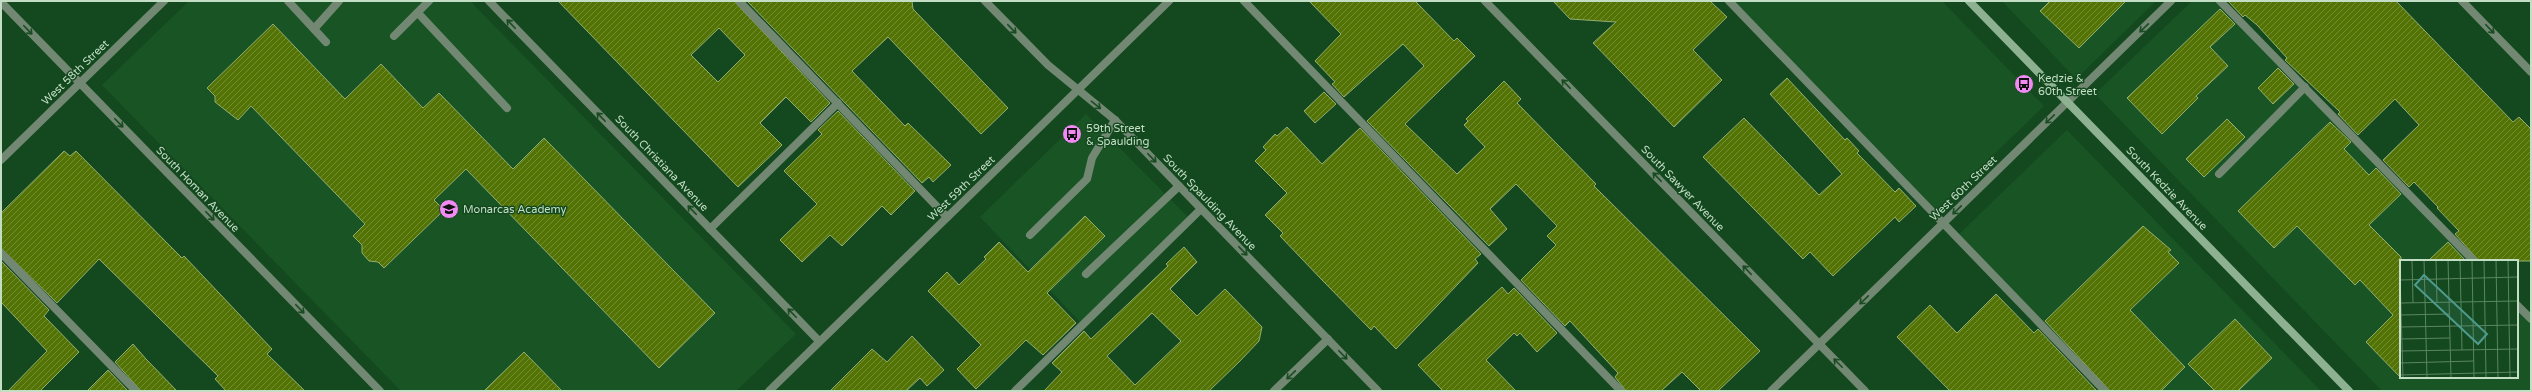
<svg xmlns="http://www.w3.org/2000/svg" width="2532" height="392" font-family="'Varela Round',sans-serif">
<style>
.built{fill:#195424}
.building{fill:url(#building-hatch);stroke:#94ad70;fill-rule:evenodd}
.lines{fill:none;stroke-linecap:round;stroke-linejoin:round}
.service{stroke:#728873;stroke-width:8}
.minor{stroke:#728873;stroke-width:8}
.tertiary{stroke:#728873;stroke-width:8}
.secondary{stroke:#8eb291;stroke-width:8}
.oneway{stroke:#194c23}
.labels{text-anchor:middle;stroke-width:3;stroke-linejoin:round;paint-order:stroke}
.street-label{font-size:11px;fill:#c3dec5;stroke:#14491f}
.poi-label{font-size:11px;fill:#c3dec5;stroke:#14491f;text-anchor:start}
.inset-road{fill:none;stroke:#5a8561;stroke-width:1}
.view{fill:#4e9a8c;fill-opacity:0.15;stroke:#4e9a8c;stroke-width:2}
.inset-edge{fill:none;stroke:#c3dec5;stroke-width:2}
</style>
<defs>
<pattern id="building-hatch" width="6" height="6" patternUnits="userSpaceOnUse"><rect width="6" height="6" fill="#537405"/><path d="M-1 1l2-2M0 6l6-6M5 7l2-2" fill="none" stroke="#728e34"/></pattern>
</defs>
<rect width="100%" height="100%" fill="#14491f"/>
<!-- built -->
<g class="built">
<path d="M 189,1 L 470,1 L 796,334 L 736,391 L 401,391 L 102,85 Z"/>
<path d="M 1729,1 L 1942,1 L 2044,106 L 1933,213 Z"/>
<path d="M 2002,1 L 2156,1 L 2076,79 Z"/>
<path d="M 2192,1 L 2220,1 L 2474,261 L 2401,261 L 2401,377 L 2517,377 L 2517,305 L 2531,319 L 2531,391 L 2382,391 L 2095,94 Z"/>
<path d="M 1086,114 L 1190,219 L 1083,325 L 980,217 Z"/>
<path d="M 2067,130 L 2321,391 L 2105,391 L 1956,237 Z"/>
</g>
<!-- building -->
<g class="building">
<path d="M 558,1 L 734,1 L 830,103 L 811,122 L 786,97 L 760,123 L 782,145 L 738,187 ZM 719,28 L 745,55 L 718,82 L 691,55 Z"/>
<path d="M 747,1 L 912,1 L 913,9 L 1008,108 L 981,134 L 888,37 L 852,71 L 905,126 L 908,123 L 951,165 L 933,182 L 929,177 L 922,183 Z"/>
<path d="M 1309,1 L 1415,1 L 1454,41 L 1457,38 L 1475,56 L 1405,124 L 1457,174 L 1485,147 L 1464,125 L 1468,121 L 1466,119 L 1504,81 L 1521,99 L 1517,103 L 1596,184 L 1594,186 L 1760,351 L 1718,391 L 1701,391 L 1682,372 L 1661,391 L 1626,391 L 1615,377 L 1618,373 L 1570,321 L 1565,326 L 1521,280 L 1556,245 L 1547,236 L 1557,226 L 1516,184 L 1490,209 L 1507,229 L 1489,246 L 1367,121 L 1424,66 L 1403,44 L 1344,97 L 1332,84 L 1335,82 L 1315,61 L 1341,34 Z"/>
<path d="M 1553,1 L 1710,1 L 1727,17 L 1693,50 L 1722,80 L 1674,127 L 1593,43 L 1616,22 L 1570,19 Z"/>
<path d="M 2050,1 L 2126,1 L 2079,48 L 2040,11 Z"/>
<path d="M 2228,1 L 2396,1 L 2513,122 L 2519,117 L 2531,129 L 2531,261 L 2479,261 L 2455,234 L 2459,231 L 2437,208 L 2438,207 L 2414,182 L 2409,187 L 2383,160 L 2419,125 L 2395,99 L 2358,135 L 2338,114 L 2340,112 L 2285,60 L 2287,58 L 2257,25 L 2245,15 L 2243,17 Z"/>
<path d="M 2220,9 L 2235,24 L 2210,47 L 2228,66 L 2196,96 L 2198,98 L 2162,134 L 2127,98 Z"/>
<path d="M 273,24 L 345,99 L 381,64 L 423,108 L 439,93 L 513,169 L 544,138 L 715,313 L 659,368 L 466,169 L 434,200 L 444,210 L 384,268 L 378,262 L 369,261 L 362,253 L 362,245 L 353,236 L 365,224 L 251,106 L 238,120 L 215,102 L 215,96 L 207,88 Z"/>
<path d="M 2278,68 L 2294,84 L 2273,104 L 2258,88 Z"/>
<path d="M 1787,78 L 1845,140 L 1847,138 L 1859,151 L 1857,153 L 1895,192 L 1899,188 L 1916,206 L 1899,222 L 1895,217 L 1833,276 L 1810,252 L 1803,259 L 1703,157 L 1744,118 L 1819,195 L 1842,174 L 1770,94 Z"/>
<path d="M 1324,92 L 1336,104 L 1315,123 L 1304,111 Z"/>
<path d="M 838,111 L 915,191 L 891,215 L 882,206 L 842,246 L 830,235 L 802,262 L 780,240 L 817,204 L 784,171 L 822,134 L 818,130 Z"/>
<path d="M 2227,119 L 2245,137 L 2204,177 L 2186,159 Z"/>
<path d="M 2330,122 L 2351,142 L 2344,149 L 2369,175 L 2376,168 L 2401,194 L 2369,225 L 2401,257 L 2401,378 L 2366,342 L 2393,315 L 2360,280 L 2355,285 L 2297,226 L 2274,248 L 2238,211 Z"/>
<path d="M 1287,127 L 1322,164 L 1360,128 L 1481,254 L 1475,259 L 1478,263 L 1396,349 L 1374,326 L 1371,330 L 1323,281 L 1280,236 L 1283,233 L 1265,215 L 1287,193 L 1255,161 L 1266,150 L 1263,147 L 1275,134 L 1277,136 Z"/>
<path d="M 64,151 L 70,156 L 76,151 L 182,258 L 184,256 L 272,349 L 267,354 L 305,391 L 226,391 L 215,379 L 218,376 L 99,259 L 57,303 L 1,248 L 1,213 Z"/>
<path d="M 1085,216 L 1105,236 L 1047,293 L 1076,323 L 1043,355 L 1026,340 L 976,389 L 957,369 L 981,345 L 928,291 L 947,272 L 959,285 L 986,259 L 984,257 L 999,242 L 1028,272 Z"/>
<path d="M 2143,226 L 2171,250 L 2168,252 L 2179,263 L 2130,310 L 2185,367 L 2161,391 L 2110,391 L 2045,321 Z"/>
<path d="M 2448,242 L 2466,261 L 2428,261 Z"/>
<path d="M 1184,247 L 1197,262 L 1170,289 L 1197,316 L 1225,289 L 1262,327 L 1259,341 L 1240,361 L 1209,391 L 1044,391 L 1062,372 L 1052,363 L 1084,331 L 1091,339 L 1168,266 L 1166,264 ZM 1152,313 L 1181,341 L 1135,385 L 1107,356 Z"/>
<path d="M 1,261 L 49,310 L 44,316 L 79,352 L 40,391 L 8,391 L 47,351 L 1,302 Z"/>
<path d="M 1502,287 L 1508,294 L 1514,288 L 1557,333 L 1537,352 L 1520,333 L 1517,336 L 1514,333 L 1486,360 L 1516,391 L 1443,391 L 1418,365 Z"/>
<path d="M 1996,294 L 2034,333 L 2038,329 L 2097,391 L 1950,391 L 1897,337 L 1930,305 L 1957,333 Z"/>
<path d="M 2235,319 L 2272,358 L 2238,391 L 2215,391 L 2188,364 Z"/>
<path d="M 912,336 L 944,370 L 927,386 L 920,378 L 906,391 L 830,391 L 872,349 L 887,362 Z"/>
<path d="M 133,344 L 146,359 L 177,391 L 141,391 L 115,362 Z"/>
<path d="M 524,352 L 562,391 L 484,391 Z"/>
<path d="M 108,370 L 128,391 L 87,391 Z"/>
</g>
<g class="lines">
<!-- service -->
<g class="service">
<path d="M 288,1 L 326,42"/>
<path d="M 739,1 L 947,217"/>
<path d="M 1244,1 L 1621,391"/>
<path d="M 1729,1 L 2105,391"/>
<path d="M 2220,1 L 2474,261"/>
<path d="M 418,13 L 507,108"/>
<path d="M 314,29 L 339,1"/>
<path d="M 394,36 L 429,1"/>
<path d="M 2219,174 L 2305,87"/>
<path d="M 710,229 L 838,103"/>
<path d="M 1030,235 L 1087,179 L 1092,158 L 1115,120"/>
<path d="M 1,253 L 136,391"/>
<path d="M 1086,274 L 1179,186"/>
<path d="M 2517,305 L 2531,319"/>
<path d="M 1015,391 L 1201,209"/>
</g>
<!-- minor -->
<g class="minor">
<path d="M 489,1 L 819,341"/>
<path d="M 985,1 L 1048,65 L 1115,120 L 1378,391"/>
<path d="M 1485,1 L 1865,391"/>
<path d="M 2462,1 L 2531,72"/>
<path d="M 1,2 L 380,391"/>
<path d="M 1,160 L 164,1"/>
<path d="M 1274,391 L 1328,339"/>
<path d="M 1771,391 L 2171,1"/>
</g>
<!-- tertiary -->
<path class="tertiary" d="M 769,391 L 1169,1"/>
<!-- secondary -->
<path class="secondary" d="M 1969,1 L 2349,391"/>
</g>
<!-- one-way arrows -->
<defs><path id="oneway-shaft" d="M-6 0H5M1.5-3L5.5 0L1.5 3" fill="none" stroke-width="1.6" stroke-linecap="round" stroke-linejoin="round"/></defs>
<g class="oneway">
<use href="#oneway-shaft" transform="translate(511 24) rotate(-134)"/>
<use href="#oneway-shaft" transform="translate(2144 28) rotate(136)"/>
<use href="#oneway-shaft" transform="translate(1012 29) rotate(46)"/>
<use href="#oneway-shaft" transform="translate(2490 29) rotate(46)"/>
<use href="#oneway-shaft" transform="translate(28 30) rotate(46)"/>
<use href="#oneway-shaft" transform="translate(1566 84) rotate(-134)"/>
<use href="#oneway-shaft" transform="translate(1096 105) rotate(39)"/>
<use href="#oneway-shaft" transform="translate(601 117) rotate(-134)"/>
<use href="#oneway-shaft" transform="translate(2050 119) rotate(136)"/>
<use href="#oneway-shaft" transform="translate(119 123) rotate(46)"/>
<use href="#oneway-shaft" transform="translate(1152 158) rotate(46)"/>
<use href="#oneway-shaft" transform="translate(1657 177) rotate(-134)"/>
<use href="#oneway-shaft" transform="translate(692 210) rotate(-134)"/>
<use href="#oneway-shaft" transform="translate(1957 210) rotate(136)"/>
<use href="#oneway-shaft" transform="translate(210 216) rotate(46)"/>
<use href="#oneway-shaft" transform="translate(1243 251) rotate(46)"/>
<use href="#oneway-shaft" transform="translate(1747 270) rotate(-134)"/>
<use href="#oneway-shaft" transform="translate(1864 300) rotate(136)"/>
<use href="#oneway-shaft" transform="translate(300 309) rotate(46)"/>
<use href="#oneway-shaft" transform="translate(792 313) rotate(-134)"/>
<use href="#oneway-shaft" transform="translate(1343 355) rotate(46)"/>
<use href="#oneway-shaft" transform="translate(1838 363) rotate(-135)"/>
<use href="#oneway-shaft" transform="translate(1291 375) rotate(136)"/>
</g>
<!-- icons -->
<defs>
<symbol id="bus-disc" viewBox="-11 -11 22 22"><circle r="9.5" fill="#f28af3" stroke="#14491f"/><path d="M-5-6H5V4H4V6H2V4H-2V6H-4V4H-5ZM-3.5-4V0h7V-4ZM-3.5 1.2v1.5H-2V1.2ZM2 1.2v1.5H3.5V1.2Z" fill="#111"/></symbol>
<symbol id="school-disc" viewBox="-11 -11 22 22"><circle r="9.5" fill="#f28af3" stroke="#14491f"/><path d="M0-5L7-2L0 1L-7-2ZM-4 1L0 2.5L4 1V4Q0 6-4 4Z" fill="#111"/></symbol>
</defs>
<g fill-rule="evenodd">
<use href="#bus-disc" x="2013" y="73" width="22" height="22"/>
<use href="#bus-disc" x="1061" y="123" width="22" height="22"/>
<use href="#school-disc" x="438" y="198" width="22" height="22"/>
</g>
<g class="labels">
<!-- street labels -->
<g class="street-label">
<text transform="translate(75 72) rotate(-44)" y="4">West 58th Street</text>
<text transform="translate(662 163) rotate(46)" y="4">South Christiana Avenue</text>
<text transform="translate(961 188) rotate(-44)" y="4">West 59th Street</text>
<text transform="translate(1683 188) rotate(46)" y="4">South Sawyer Avenue</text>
<text transform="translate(1963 188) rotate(-44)" y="4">West 60th Street</text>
<text transform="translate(2167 188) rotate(46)" y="4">South Kedzie Avenue</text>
<text transform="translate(198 189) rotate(46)" y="4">South Homan Avenue</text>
<text transform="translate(1210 202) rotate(46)" y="4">South Spaulding Avenue</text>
</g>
<!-- poi labels -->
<g class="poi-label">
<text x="2038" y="82">Kedzie &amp;<tspan x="2038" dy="13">60th Street</tspan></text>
<text x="1086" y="132">59th Street<tspan x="1086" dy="13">&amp; Spaulding</tspan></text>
<text x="463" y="213">Monarcas Academy</text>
</g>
</g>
<!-- overview -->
<g transform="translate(2400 260)">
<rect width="118" height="118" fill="#14491f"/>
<path class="inset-road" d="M 12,0 L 13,43M 24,0 L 27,118M 36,0 L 37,43M 48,0 L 51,118M 60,0 L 62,90M 72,0 L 74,118M 84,0 L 86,118M 96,0 L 98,118M 108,0 L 110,118M 0,14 L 3,118M 0,20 L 118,17M 0,43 L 118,41M 0,55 L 49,54M 0,67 L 118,65M 0,79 L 50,78M 0,91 L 118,89M 0,103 L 74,101M 0,115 L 118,112"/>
<path class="view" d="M 24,15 L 87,74 L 78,84 L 15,25 Z"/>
<rect width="118" height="118" class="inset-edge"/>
</g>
<!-- border -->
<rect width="2532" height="392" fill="none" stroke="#c3dec5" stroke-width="4"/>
</svg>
